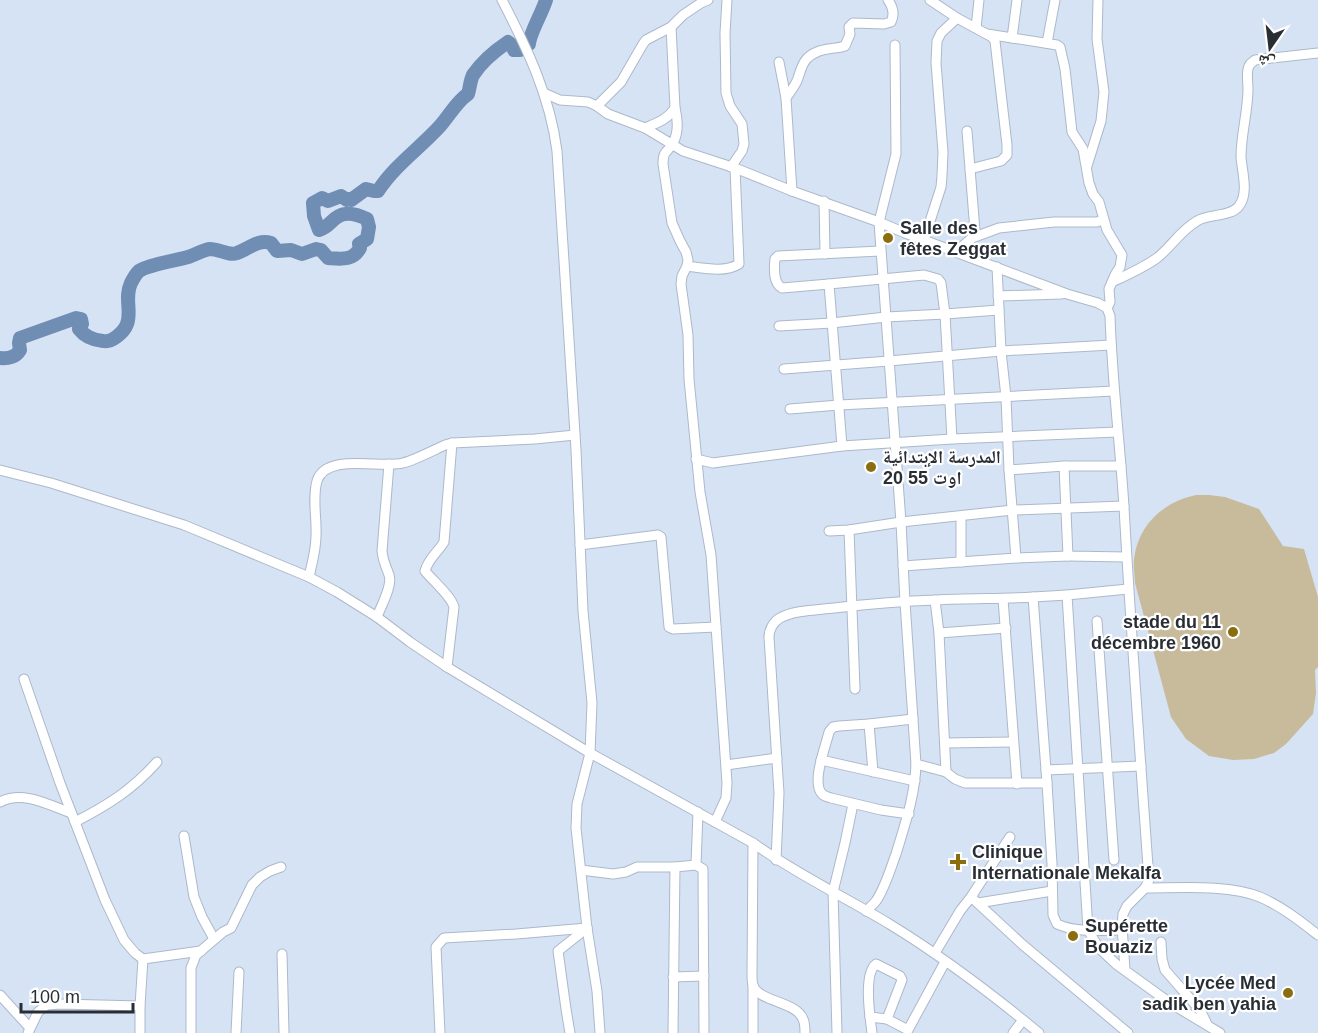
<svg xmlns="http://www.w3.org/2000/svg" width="1318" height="1033" font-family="Helvetica,'Noto Naskh Arabic',sans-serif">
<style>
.green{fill:#c7bb9b}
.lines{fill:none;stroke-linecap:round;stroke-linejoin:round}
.river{stroke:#708db3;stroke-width:14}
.minor-casing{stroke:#acb9ca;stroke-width:11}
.minor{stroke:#fff;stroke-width:9}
.poi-dot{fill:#8a6d0e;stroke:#fff;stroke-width:2}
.labels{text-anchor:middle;stroke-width:4.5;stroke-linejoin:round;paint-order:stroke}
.poi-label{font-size:18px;font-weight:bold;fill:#292e35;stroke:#fff;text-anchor:start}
</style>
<rect width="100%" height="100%" fill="#d6e3f5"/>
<!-- green -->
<path class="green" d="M 1196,495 L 1209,495 L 1225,497 L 1259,509 L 1283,546 L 1304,549 L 1318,597 L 1318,667 L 1315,670 L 1316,693 L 1313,714 L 1286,744 L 1274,753 L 1254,759 L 1233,760 L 1209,756 L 1186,739 L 1171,717 L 1135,583 C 1135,576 1133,567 1134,559 C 1138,525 1163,502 1196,495 Z"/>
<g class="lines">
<!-- river -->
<path class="river" d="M 0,358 C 8,359 16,357 20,350 L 19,343 L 20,338 L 76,318 L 81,319 L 82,324 L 79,329 C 85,337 93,340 103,341 C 112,343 124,332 127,324 C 132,311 124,298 131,283 C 133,279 136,274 139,271 C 150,264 175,261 188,257 C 195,255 202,250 210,249 C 219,249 229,256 237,253 C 249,249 257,239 271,243 L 277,251 L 291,250 L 302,254 L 316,249 L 321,250 L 328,258 C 341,259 353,261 360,248 L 359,244 L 367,239 L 369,227 L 367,219 C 359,215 348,211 339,216 C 331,220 329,227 319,230 L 314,216 L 313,203 L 322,198 L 328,201 L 341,196 L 347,200 L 349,199 L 351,200 L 366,189 L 374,191 L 378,191 C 395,165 420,148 440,126 C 449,116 457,101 468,94 C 470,88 470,81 473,75 C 481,63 496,50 508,42 L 512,45 L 514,50 L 520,50 L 529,44 C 530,33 542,13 546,0"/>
<defs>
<g id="minor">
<path d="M 502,0 C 527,48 550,96 557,151 L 576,450 L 583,611 L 592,703 L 590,753 L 753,843 C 796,874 845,897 891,925 C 943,957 992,994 1039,1033"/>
<path d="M 727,0 L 725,33 L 726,93 L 730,106 L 742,124 L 744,144 L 742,151 L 731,167"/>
<path d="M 930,0 L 957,18 L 992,37 L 995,41 L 1007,145 L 1007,155 L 1001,161 L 970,169"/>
<path d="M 976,28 L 979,0"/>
<path d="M 987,34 L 1057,45 L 1060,47 L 1065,69 L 1072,132 L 1083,149 L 1089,183 L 1093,194 L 1099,202 L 1107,230 L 1122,255 L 1120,267 L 1115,275 L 1109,289 L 1110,302 L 1107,308"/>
<path d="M 1012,38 L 1017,0"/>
<path d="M 1047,43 L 1055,0"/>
<path d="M 779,62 L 786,98 L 792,191"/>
<path d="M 544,93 L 560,100 L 588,102 L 597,106 L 608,114 L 645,128 L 683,151 L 735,168 L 792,191 L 879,222 L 905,233 L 1067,294 L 1098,303 L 1107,308 L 1110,316 C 1112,380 1120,443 1124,507 C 1131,632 1140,756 1149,880 L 1145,888 L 1127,906 L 1123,914 L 1122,926 L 1125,970"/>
<path d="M 786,98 C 790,92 796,85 798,78 C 802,66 804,57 817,52 C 825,48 836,49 845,46 L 850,34 L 849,27 L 853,23 L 884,24 L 891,22 C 895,14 893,7 888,0"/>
<path d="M 597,106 L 621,82 L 643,44 L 646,40 L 671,27 L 683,15 L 701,3 L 708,0"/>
<path d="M 675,108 C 678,120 679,132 673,143 C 668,153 663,149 663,164 L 672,223 L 680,241 L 686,252 L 688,260 L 687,266 L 682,276 L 681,284 L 688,335 L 689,379 L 700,492 L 711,555 L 727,783 L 726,798 L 715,822"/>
<path d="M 645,128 C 657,123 667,120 675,108 L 671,27"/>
<path d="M 1087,166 L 1101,121 L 1104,92 L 1097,39 L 1098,0"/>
<path d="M 824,201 L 825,254"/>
<path d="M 972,238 L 999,228 L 1054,222 L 1097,222 L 1103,220"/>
<path d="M 924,240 L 941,187 L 942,176 L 943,152 L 936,63 L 937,41 L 941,33 L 957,18"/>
<path d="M 956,252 L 972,238 L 975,231 L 967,131"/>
<path d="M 687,266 C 703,268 725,273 739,264 L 735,168"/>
<path d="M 1112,282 C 1127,275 1143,268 1157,258 C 1171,247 1181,230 1197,221 C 1208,214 1231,217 1239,206 C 1249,193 1242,172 1241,157 C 1241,134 1248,111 1248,89 C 1248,82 1246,72 1249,66 C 1250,63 1253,62 1255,60 L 1318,53"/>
<path d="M 829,284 L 782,288 C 773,283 774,269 775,259 L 778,256 L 880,251"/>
<path d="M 998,296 L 1062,294"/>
<path d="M 779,326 L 832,323 L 886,317 L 945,314 L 999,310"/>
<path d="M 784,369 L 889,361 L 1001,351 L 1111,345"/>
<path d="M 790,409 L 839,405 L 1114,391"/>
<path d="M 842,446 L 829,284 L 924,275 L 938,279 L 941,283 L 945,314 L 952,439"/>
<path d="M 696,459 L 713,463 L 720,462 L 842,446 L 952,439 L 1117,432"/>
<path d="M 1064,466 L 1068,556 L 1126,557"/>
<path d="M 0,470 L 51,483 L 184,525 L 309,577 L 337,592 L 377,617 L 410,642 L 447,667 L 590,753 L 577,804 L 576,828 L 587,928 L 597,991 L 600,1033"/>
<path d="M 1009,470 L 1064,466 L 1121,466"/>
<path d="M 849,530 L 855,689"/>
<path d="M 829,531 L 849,530 L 901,522 L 1013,510 L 1124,506"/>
<path d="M 580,545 L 658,535 L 661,537 L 669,627 L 673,629 L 716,627"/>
<path d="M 1016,558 L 1068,556"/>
<path d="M 961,562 L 961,516"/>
<path d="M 903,566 L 1016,558 L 1009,470 L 1006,397 L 1001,351 L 997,267"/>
<path d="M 309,577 C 312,563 316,550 316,536 C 317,518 312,498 317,481 C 326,452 382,469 403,463 C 415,460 434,450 445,445 L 452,443 L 535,439 L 575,435"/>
<path d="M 1128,589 L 1067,595 L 1088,930 L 1099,948 L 1116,964 L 1170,1003 L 1220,1033"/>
<path d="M 1033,597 L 1067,595"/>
<path d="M 1003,599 L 1017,784"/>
<path d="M 935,600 L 939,633 L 946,772"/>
<path d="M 377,617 C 381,606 393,585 389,575 C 386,565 383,563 382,551 L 389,464"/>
<path d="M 1097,621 L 1114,860"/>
<path d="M 939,633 L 1006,628"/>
<path d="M 447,667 L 454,607 C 451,596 433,581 425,571 C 428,559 438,552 444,542 L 452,443"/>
<path d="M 24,679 L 60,783 L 105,900 L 124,940 L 135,953 L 143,959 L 201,951"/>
<path d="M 869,724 L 873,772"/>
<path d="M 945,743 L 1013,742"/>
<path d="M 821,760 L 915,781"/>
<path d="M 916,764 L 946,772 L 955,779 L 965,783 L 1047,783 L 1052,864 L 1053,915 L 1057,924 C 1077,933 1100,930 1122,930"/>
<path d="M 726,765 L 777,758"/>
<path d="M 1046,770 L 1141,766"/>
<path d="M 0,802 C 23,790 49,805 71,813"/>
<path d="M 909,814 L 881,810 L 831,798 C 828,797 824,796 822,794 C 811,782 826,746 829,732 L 833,727 L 839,726 L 869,724 L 913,719"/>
<path d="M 75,822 C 108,805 132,790 157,762"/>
<path d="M 184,836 L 194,897 L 202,917 L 214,939"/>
<path d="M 753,843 L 752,975 C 752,978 752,982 753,985 C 758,1002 796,1001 803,1019 C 805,1023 805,1028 805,1033"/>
<path d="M 776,860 L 779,793 L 769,637 C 769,630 773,622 780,618 C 794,610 818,610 834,608 C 868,604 902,601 936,600 C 968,598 1001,599 1033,597 L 1047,783"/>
<path d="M 696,865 L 698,812"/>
<path d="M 581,870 L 613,874 L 626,872 L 637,867 L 675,867 L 696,865 L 703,869 L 704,1033"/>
<path d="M 1145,888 C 1179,888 1229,884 1260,897 C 1281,906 1300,921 1318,935"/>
<path d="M 971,897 L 1010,837"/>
<path d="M 978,903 L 1052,891"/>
<path d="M 866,911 C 869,908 873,905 876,901 C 885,888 890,870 896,854 C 905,824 915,796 916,764 L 905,602 L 901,522 L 879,222 L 896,154 L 895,45"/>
<path d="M 1161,942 L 1162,959 L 1165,970 L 1200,1010 L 1207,1024"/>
<path d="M 935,953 L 960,911 L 971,897 L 1023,945 L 1128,1033"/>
<path d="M 282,954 L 284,1033"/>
<path d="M 673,977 L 704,976"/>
<path d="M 0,995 L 30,1028"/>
<path d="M 140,1006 L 143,959"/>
<path d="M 870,1017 L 887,1019 L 908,1030 L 945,962"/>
<path d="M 28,1033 L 38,1012 L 47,1005 L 60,1004 L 140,1006 L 140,1033"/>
<path d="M 191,1033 L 191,968 L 196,955 L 223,932 L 231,928 L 252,885 L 260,877 L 270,871 L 281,867"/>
<path d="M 236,1033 L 239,972"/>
<path d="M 440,1033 L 436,947 L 444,938 L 516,934 L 587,928"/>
<path d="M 570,1033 L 566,1009 L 558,951 L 587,928"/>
<path d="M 673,1033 L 675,867"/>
<path d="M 753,1033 L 753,986"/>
<path d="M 837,1033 L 833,892 L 845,843 L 853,804"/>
<path d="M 872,1033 C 870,1017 863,974 876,964 L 900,976 L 902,980 L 887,1019"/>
<path d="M 1013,1033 L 1023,1020"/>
</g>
</defs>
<!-- minor casing -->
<use href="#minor" class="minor-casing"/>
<!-- minor -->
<use href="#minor" class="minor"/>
</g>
<!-- markers -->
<g class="poi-dot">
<circle cx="888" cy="238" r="6"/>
<circle cx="871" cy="467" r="6"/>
<circle cx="1233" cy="632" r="6"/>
<path d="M955 853h6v6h6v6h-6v6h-6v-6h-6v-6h6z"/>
<circle cx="1073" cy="936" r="6"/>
<circle cx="1288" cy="993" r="6"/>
</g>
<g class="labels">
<!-- poi labels -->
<g class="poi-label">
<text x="900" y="234">Salle des<tspan x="900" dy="21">fêtes Zeggat</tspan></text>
<text x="883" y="463">المدرسة الإبتدائية<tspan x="883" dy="21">20 اوت 55</tspan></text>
<text x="1221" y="628" text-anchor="end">stade du 11<tspan x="1221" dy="21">décembre 1960</tspan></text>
<text x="972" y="858">Clinique<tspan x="972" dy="21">Internationale Mekalfa</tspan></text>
<text x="1085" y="932">Supérette<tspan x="1085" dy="21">Bouaziz</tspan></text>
<text x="1276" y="989" text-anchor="end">Lycée Med<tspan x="1276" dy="21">sadik ben yahia</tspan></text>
</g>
</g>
<!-- north arrow -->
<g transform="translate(1270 48) rotate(194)" stroke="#ffffff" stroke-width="4.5" paint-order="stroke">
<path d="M0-4.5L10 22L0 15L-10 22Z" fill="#292e35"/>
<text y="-9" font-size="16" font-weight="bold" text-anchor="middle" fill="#292e35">ش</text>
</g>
<!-- scale -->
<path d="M21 1003v9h112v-9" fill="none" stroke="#292e35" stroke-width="3"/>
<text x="30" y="1003" font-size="18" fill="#292e35" stroke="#ffffff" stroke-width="4.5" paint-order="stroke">100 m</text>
</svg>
